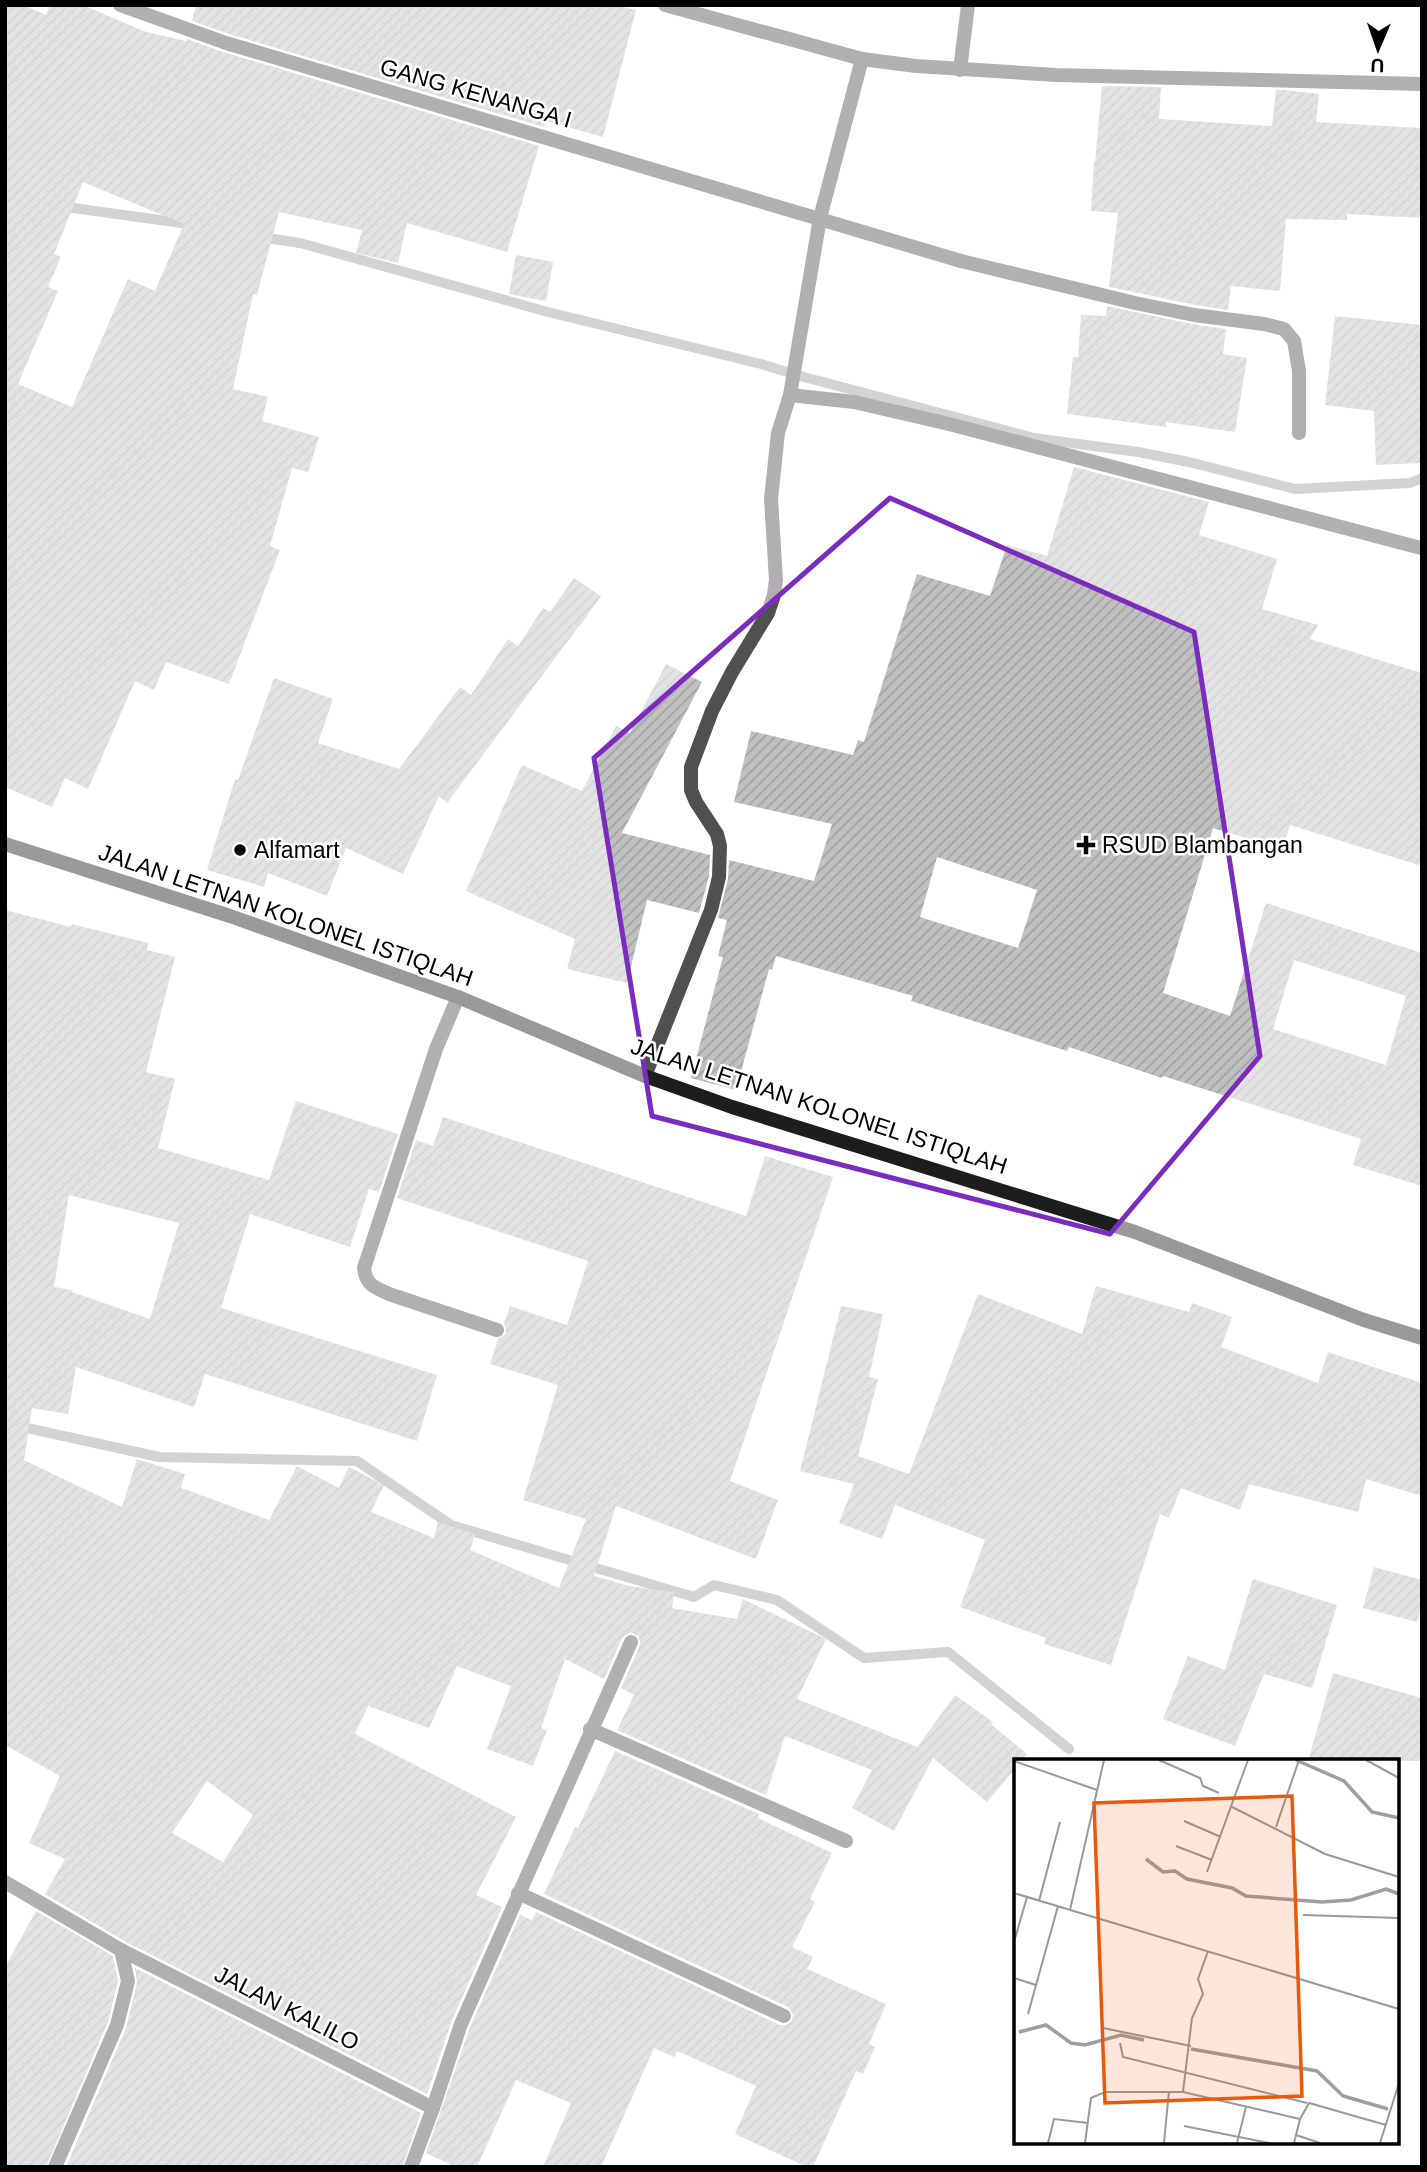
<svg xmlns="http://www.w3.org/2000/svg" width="1427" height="2172" font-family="Arial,sans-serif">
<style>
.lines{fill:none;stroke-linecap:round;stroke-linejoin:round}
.stream{stroke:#9e9e9e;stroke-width:10}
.building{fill:url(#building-hatch);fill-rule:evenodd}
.lane{stroke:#505050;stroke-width:14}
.street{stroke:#505050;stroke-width:14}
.secondary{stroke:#1d1d1d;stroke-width:14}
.marked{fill:none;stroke:#7b2cbf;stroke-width:5;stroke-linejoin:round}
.poi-dot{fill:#000;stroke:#fff;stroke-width:2.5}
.labels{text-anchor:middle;stroke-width:5;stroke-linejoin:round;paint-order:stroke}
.street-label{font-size:23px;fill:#000;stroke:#fff}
.poi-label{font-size:23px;fill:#000;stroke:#fff;text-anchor:start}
.inset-river{fill:none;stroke:#9e9e9e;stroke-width:3.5}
.inset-road{fill:none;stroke:#999;stroke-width:2}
.view{fill:#e8590c;fill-opacity:0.15;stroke:#e8590c;stroke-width:3.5}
.inset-edge{fill:none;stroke:#000;stroke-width:3.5}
</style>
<defs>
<pattern id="building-hatch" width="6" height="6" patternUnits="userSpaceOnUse" patternTransform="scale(1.75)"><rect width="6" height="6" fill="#c0c0c0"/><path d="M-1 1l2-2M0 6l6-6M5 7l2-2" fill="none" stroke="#a3a3a3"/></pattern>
</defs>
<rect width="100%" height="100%" fill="#fff"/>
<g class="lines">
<!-- stream -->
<g class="stream">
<path d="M 59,206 L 196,225"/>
<path d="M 260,237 L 300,243 L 548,312 L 761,364 L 804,377 L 1034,438 L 1138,452 L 1189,462 L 1295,489 L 1410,483 L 1422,478"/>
<path d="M 18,1426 L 159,1457 L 357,1461 L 451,1525 L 694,1597 L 714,1585 L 777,1600 L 864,1658 L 948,1652 L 1069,1749"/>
</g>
</g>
<!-- building -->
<g class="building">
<path d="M 5,5 L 23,5 L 46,15 L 50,5 L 83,5 L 143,31 L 186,41 L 187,39 L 223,52 L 539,146 L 507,252 L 407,223 L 398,263 L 356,253 L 362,230 L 279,212 L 257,295 L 253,294 L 233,389 L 268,397 L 262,421 L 319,437 L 308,472 L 292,468 L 270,546 L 280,550 L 229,684 L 166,662 L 154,690 L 135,681 L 88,789 L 65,778 L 52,807 L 5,787 ZM 83,182 L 184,224 L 155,291 L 128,279 L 72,407 L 18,384 L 58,291 L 48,287 L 61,257 L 54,254 Z"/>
<path d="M 196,5 L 615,5 L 636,10 L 603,137 L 546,121 L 544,127 L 229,34 L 192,21 Z"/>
<path d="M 1102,86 L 1161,87 L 1159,119 L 1272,126 L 1276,90 L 1285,90 L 1319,94 L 1316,122 L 1422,128 L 1422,218 L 1347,214 L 1347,220 L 1286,219 L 1280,291 L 1231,286 L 1228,310 L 1196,305 L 1109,287 L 1118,213 L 1091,211 L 1094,162 L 1095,162 Z"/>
<path d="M 516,255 L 553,262 L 546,301 L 509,294 Z"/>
<path d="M 1107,306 L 1192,324 L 1226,329 L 1223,354 L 1247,358 L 1235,432 L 1166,422 L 1166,427 L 1067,414 L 1073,357 L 1078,357 L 1081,315 L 1106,316 Z"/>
<path d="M 1335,316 L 1422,325 L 1422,463 L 1376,465 L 1374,411 L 1325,405 Z"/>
<path d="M 1074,467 L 1209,502 L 1199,535 L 1277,559 L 1262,609 L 1318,625 L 1310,639 L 1422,673 L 1422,866 L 1290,825 L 1282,849 L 1213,828 L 1163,993 L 1230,1016 L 1266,903 L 1422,953 L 1422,1186 L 1353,1165 L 1361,1139 L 1163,1076 L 1162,1078 L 1069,1047 L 1067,1051 L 911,1001 L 913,996 L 776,956 L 772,970 L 769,969 L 736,1090 L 691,1078 L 723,957 L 718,956 L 727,920 L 718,918 L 728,879 L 729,860 L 814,881 L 832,824 L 734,802 L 751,731 L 853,755 L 858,740 L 864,742 L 917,574 L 990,596 L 1007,545 L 1047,556 ZM 937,857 L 1037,890 L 1018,948 L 920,917 ZM 1294,960 L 1406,996 L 1386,1065 L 1273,1029 Z"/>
<path d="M 574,578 L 601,596 L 580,626 L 579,626 L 447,803 L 439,796 L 403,874 L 346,848 L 327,896 L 268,873 L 264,887 L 207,870 L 235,779 L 238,780 L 274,678 L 333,699 L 318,743 L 399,769 L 460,687 L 471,695 L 508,639 L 518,646 L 543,608 L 550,612 Z"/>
<path d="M 666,664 L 702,682 L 622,833 L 710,855 L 709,876 L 699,913 L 647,900 L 627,983 L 567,969 L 575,939 L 466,891 L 522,765 L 582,791 L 616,726 L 630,733 Z"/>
<path d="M 5,910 L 71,927 L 72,924 L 148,943 L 147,950 L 175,957 L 146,1072 L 175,1079 L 158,1148 L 269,1180 L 296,1101 L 398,1134 L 379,1192 L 369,1189 L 350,1247 L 250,1214 L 221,1308 L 437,1375 L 417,1441 L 205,1374 L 194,1407 L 76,1367 L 68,1414 L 32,1408 L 24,1460 L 122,1507 L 137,1459 L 185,1474 L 181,1488 L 269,1520 L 297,1466 L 339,1488 L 349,1467 L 384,1485 L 371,1512 L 434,1538 L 438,1522 L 475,1534 L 470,1550 L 559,1588 L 586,1519 L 523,1500 L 558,1385 L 490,1364 L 498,1339 L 506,1334 L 506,1329 L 504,1323 L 510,1306 L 567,1325 L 588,1261 L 397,1198 L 416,1140 L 433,1146 L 443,1117 L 746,1216 L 765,1156 L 833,1177 L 730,1481 L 778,1500 L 756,1559 L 616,1506 L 594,1576 L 629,1586 L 674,1592 L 672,1608 L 737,1619 L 743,1599 L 826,1639 L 797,1699 L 920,1748 L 918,1746 L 955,1695 L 993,1722 L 991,1724 L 1027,1754 L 1021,1761 L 1016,1761 L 1016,1768 L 987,1802 L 933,1758 L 894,1831 L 852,1808 L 872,1770 L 785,1736 L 766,1795 L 617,1730 L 634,1695 L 621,1688 L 640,1645 L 639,1637 L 631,1632 L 622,1638 L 604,1679 L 565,1659 L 541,1728 L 547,1730 L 533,1766 L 487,1749 L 511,1686 L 457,1666 L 429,1728 L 368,1706 L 355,1734 L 516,1817 L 476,1895 L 502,1907 L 452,2020 L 427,2094 L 126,1942 L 45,1894 L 65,1859 L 29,1843 L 60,1776 L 5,1745 ZM 69,1195 L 179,1223 L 150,1319 L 72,1292 L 72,1290 L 54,1287 ZM 207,1781 L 253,1815 L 223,1862 L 172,1833 Z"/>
<path d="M 1096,1286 L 1189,1312 L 1192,1303 L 1232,1317 L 1221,1347 L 1318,1383 L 1328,1352 L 1422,1383 L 1422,1496 L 1366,1479 L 1358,1512 L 1249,1484 L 1240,1510 L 1181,1488 L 1169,1518 L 1160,1514 L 1111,1665 L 1044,1644 L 1046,1638 L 960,1607 L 985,1540 L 895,1505 L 882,1539 L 839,1523 L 854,1484 L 800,1471 L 841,1306 L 883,1314 L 869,1377 L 878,1379 L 858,1456 L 909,1474 L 978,1294 L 1082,1334 Z"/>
<path d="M 1374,1567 L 1422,1580 L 1422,1605 L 1417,1622 L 1363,1608 Z"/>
<path d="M 1253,1579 L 1337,1605 L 1312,1688 L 1264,1674 L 1235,1746 L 1163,1719 L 1188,1656 L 1225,1670 Z"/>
<path d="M 1333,1673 L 1422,1698 L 1422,1761 L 1308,1761 Z"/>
<path d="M 615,1751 L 759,1814 L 758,1818 L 832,1853 L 810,1899 L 815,1902 L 792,1947 L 813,1957 L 807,1969 L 886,2004 L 869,2044 L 875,2047 L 863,2074 L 856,2071 L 813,2167 L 807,2167 L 735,2134 L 756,2086 L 677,2051 L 674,2057 L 654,2048 L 601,2167 L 543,2167 L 571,2103 L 516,2080 L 477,2167 L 456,2167 L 426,2153 L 470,2027 L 520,1915 L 532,1920 L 536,1912 L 780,2025 L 786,2025 L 792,2021 L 793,2014 L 788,2007 L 544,1894 L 575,1827 L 578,1828 Z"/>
<path d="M 36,1911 L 113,1956 L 118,1981 L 108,2022 L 46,2167 L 5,2167 L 5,1967 Z"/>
<path d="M 135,1968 L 421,2113 L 402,2167 L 66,2167 L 126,2028 L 137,1983 Z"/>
</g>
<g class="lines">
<!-- lane -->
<path class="lane" d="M 458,997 L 436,1049 L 364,1268 C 366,1285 374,1287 389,1294 L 497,1330"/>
<!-- street -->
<g class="street">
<path d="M 120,5 L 226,43 L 961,261 L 1135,303 L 1194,315 L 1264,324 L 1284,329 L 1294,341 L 1299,371 L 1299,433"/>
<path d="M 665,5 L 862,59 L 916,66 L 1056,75 L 1422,84"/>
<path d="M 960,70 L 968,5"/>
<path d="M 790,395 L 854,402 L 949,424 L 1421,548"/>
<path d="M 645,1076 L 711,910 L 719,877 L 720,846 L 717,834 L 696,802 L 691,790 L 691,767 L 712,711 L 732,672 L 768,613 L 774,595 L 776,580 L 771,499 L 778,433 L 790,395 L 820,218 L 862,59"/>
<path d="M 590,1729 L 846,1841"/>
<path d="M 5,1882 L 121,1950 L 433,2108"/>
<path d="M 518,1893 L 784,2016"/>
<path d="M 55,2167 L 117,2025 L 128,1981 L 121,1950"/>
<path d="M 411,2167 L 433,2108 L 461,2024 L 631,1642"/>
</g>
<!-- secondary -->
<path class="secondary" d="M 5,844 L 230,916 L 458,997 L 645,1076 L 732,1107 L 1135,1232 L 1364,1320 L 1422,1338"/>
</g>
<!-- marked area -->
<path d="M0 0H1427V2172H0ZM 890,498 L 1194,632 L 1260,1056 L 1110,1234 L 652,1116 L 594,758 Z" fill="#fff" fill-opacity=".55" fill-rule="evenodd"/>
<path class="marked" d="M 890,498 L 1194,632 L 1260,1056 L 1110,1234 L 652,1116 L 594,758 Z"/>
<!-- markers -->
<g class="poi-dot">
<path d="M1082.5 834.5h7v7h7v7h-7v7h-7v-7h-7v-7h7z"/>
<circle cx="240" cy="850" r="7"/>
</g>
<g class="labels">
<!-- street labels -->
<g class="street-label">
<text transform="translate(476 93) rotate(16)" y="8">GANG KENANGA I</text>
<text transform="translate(286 915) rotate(19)" y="8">JALAN LETNAN KOLONEL ISTIQLAH</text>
<text transform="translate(819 1106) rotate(18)" y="8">JALAN LETNAN KOLONEL ISTIQLAH</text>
<text transform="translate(287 2008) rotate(27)" y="8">JALAN KALILO</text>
</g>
<!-- poi labels -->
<g class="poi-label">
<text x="1102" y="853">RSUD Blambangan</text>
<text x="254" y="858">Alfamart</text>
</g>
</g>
<!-- overview -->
<g transform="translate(1014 1759)">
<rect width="385" height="385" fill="#fff"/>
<path class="inset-river" d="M 282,1 L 330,22 L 358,53 L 385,59M 132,100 L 149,113 L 161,112 L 173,120 L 218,129 L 232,137 L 308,143 L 337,141 L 372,130 L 385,135M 5,273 L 32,266 L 57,284 L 71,286 L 107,276 L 130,281M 177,290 L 303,312 L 329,337 L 374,350"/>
<path class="inset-road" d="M 145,1 L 186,19 L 189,27 L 205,34M 352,1 L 385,19M 0,2 L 83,31M 218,48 L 311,95 L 385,118M 170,62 L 207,78M 262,68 L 285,1M 162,87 L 198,101M 193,113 L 234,1M 0,134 L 385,250M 25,142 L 46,63M 56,151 L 90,1M 289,156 L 385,159M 0,183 L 13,138M 0,219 L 22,226M 14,255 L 44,147M 89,269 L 177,287M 106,284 L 109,298 L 293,344M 169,333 L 178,259 L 189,235 L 184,220 L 194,192M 170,367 L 255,384M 282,376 L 306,384M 34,384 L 40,360 L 74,364M 71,384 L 77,339 L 91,333 L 169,333 L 286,360 L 295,344 L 372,366M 150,384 L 155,332M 223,384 L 232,348M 280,384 L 286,360M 366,384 L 385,324"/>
<path class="view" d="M 278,37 L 288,337 L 91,344 L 80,44 Z"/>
<rect width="385" height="385" class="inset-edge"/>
</g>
<!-- border -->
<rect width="1427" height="2172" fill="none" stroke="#000000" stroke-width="14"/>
<!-- north arrow -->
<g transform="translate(1378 49) rotate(182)" stroke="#ffffff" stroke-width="5" paint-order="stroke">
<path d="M0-5L12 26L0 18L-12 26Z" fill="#000000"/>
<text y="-10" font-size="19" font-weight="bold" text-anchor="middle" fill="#000000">U</text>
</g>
</svg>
